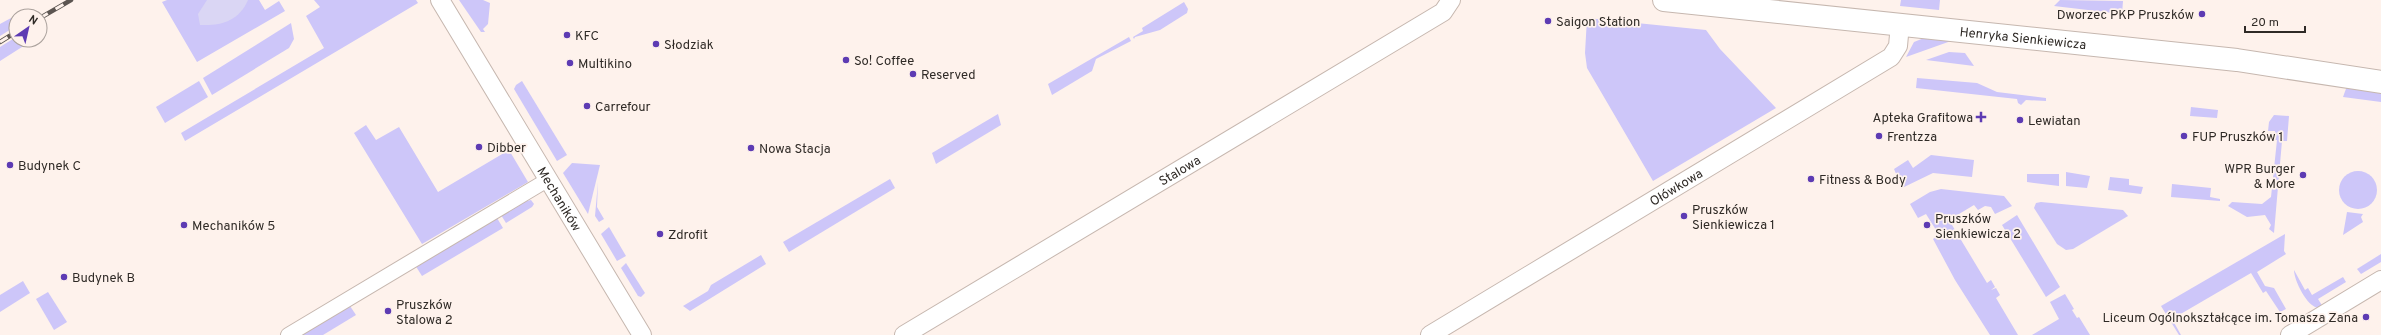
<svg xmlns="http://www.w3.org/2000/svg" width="2381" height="335" font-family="Overpass,sans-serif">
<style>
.green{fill:#cdc6f9}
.water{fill:#dad6f4}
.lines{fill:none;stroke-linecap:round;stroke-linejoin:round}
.pedestrian-casing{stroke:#c6b7af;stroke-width:16}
.minor-casing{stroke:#c6b7af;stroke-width:20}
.tertiary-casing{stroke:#c6b7af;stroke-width:24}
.pedestrian{stroke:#fff;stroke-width:14}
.minor{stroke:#fff;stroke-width:18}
.tertiary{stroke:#fff;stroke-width:22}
.rail-casing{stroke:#5c5551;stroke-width:4.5}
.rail{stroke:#fef2ec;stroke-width:3;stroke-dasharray:9;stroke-linecap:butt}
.poi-dot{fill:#5d3bb3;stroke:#fef2ec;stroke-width:1.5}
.labels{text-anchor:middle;stroke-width:3.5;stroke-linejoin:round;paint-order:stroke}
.poi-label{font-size:13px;fill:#2f2a26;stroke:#fef2ec;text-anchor:start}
.street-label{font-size:13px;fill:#2f2a26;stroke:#fef2ec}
</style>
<rect width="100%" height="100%" fill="#fef2ec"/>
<!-- green -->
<g class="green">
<path d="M 167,0 L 259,0 L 265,10 L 279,1 L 285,11 L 197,62 L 162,2 Z"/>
<path d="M 314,0 L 416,0 L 418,3 L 185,141 L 181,133 L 324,48 L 306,16 L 320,7 Z"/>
<path d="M 459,0 L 483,0 L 490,3 L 488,24 L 483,29 L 485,32 L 481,32 Z"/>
<path d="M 1901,0 L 1940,0 L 1939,10 L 1900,6 Z"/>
<path d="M 2060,0 L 2123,1 L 2122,14 L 2054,6 Z"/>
<path d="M 1184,2 L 1188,9 L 1187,13 L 1160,30 L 1135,37 L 1134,39 L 1133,37 L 1143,31 L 1142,28 Z"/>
<path d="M 11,18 L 16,26 L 0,36 L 0,24 Z"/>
<path d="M 1587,18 L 1706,30 L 1720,49 L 1776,108 L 1653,181 L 1587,68 L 1585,53 Z"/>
<path d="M 291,23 L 294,39 L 289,48 L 212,95 L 203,78 Z"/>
<path d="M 16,37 L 16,40 L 21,40 L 22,47 L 0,61 L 0,47 Z"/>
<path d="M 1129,37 L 1131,41 L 1096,59 L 1092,71 L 1052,95 L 1048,84 Z"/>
<path d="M 1924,38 L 1951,41 L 1906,57 L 1914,42 Z"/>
<path d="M 1949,52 L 1965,53 L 1974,66 L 1926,60 Z"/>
<path d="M 1917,78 L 1977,83 L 1997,92 L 2046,98 L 2046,101 L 2026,100 L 2021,105 L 2018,103 L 2017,99 L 1916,88 Z"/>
<path d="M 199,81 L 208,97 L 165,123 L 156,107 Z"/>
<path d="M 522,81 L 567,155 L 557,161 L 514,89 L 516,85 Z"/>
<path d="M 2347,86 L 2381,92 L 2381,102 L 2343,97 Z"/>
<path d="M 2191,107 L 2218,110 L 2217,118 L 2190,116 Z"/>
<path d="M 998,114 L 1001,125 L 936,164 L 932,153 Z"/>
<path d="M 2274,115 L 2289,116 L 2287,141 L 2282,141 L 2274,233 L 2269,229 L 2271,225 L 2265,215 L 2247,217 L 2228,206 L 2232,202 L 2262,204 L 2271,197 L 2277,140 L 2274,140 L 2275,131 L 2268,131 L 2269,122 Z"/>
<path d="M 366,125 L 376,140 L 399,127 L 438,192 L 509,150 L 528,182 L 422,244 L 354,133 Z"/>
<path d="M 1931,155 L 1974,160 L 1972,177 L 1933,173 L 1902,188 L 1894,169 L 1908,160 L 1913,168 Z"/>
<path d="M 572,163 L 600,165 L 588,214 L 563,173 Z"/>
<circle cx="2358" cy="190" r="19"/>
<path d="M 2066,172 L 2090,176 L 2087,188 L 2066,186 Z"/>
<path d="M 2027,174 L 2059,174 L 2059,186 L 2027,182 Z"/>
<path d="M 2110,177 L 2129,179 L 2129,185 L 2143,187 L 2141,194 L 2108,190 Z"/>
<path d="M 890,179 L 895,188 L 789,252 L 783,242 Z"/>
<path d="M 598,182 L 597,207 L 604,219 L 599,222 L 595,216 Z"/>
<path d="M 2172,184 L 2211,188 L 2210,197 L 2220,199 L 2220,201 L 2171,197 Z"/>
<path d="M 1941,189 L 2004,196 L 2012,206 L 1995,214 L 1991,207 L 1985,206 L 1978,210 L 1974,205 L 1949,220 L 1987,283 L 1991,280 L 1995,287 L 1991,290 L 1996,288 L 2000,295 L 1996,298 L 2018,335 L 1990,335 L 1955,280 L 1933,239 L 1936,237 L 1936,230 L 1926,214 L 1918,218 L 1910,204 L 1930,192 Z"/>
<path d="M 531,200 L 534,204 L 532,207 L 506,223 L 501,215 L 523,202 Z"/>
<path d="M 2041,202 L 2123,210 L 2128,216 L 2073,249 L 2066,250 L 2057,244 L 2034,208 L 2036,203 Z"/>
<path d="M 2347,212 L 2363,214 L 2361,217 L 2363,222 L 2343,235 Z"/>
<path d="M 2017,215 L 2060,287 L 2046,297 L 2002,225 Z"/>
<path d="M 497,218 L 503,228 L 422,276 L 415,265 Z"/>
<path d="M 609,227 L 626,256 L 617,261 L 601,234 Z"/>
<path d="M 2285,234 L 2284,251 L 2286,254 L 2257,272 L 2265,286 L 2274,288 L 2286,309 L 2280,312 L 2266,291 L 2263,293 L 2251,273 L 2172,319 L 2181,335 L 2179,335 L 2161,306 Z"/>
<path d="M 2381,254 L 2381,262 L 2361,274 L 2357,269 Z"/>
<path d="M 761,255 L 766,264 L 690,311 L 683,306 L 708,291 L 711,285 Z"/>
<path d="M 626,263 L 645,293 L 641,297 L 638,296 L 621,268 Z"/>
<path d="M 2294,270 L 2305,290 L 2308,288 L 2312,295 L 2343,277 L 2346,282 L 2318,299 L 2323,307 C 2310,314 2294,281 2294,270 Z"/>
<path d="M 23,281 L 30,293 L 0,312 L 0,295 Z"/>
<path d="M 48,292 L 67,322 L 54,330 L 36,299 Z"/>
<path d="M 2065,294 L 2074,309 L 2072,310 L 2077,318 L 2079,317 L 2090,335 L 2032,335 L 2059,319 L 2050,302 Z"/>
<path d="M 350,306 L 356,315 L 323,335 L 302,335 Z"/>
</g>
<!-- water -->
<path class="water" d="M 207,0 L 248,0 C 239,21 221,26 200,25 L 198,14 Z"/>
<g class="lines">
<defs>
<path id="pedestrian" d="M 288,335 L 549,179"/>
<g id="minor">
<path id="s1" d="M 440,0 L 642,335"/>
<path id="s2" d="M 904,335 L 1443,12 L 1451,0"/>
<path id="s3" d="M 1430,335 L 1891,57 L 1898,46 L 1900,24"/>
<path d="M 2290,335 L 2381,280"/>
</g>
<g id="tertiary">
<path id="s4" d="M 1664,0 L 2237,60 L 2381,82"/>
</g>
</defs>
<!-- pedestrian casing -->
<use href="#pedestrian" class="pedestrian-casing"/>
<!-- minor casing -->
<use href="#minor" class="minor-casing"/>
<!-- tertiary casing -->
<use href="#tertiary" class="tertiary-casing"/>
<!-- pedestrian -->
<use href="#pedestrian" class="pedestrian"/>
<!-- minor -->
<use href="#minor" class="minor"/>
<!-- tertiary -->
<use href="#tertiary" class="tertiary"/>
<defs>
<g id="rail">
<path d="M 40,18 L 71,0"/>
<path d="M 0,42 L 16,32"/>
</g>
</defs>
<!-- rail casing -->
<use href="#rail" class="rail-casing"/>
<!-- rail -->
<use href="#rail" class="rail"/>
</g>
<!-- markers -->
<g class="poi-dot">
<circle cx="2202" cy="14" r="4"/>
<circle cx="1548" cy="21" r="4"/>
<circle cx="567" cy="35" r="4"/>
<circle cx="656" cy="44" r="4"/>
<circle cx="846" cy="60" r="4"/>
<circle cx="570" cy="63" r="4"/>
<circle cx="913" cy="74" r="4"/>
<circle cx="587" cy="106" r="4"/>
<path d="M1979 111h4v4h4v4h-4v4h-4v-4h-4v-4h4z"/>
<circle cx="2020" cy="120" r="4"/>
<circle cx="1879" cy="136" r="4"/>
<circle cx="2184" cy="136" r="4"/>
<circle cx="479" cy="147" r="4"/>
<circle cx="751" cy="148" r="4"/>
<circle cx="10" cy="165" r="4"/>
<circle cx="2303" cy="175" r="4"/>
<circle cx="1811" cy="179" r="4"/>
<circle cx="1684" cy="216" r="4"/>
<circle cx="184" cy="225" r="4"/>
<circle cx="1927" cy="225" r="4"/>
<circle cx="660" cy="234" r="4"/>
<circle cx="64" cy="277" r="4"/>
<circle cx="388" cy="311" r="4"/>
<circle cx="2366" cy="317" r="4"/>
</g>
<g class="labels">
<!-- poi labels -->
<g class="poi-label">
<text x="2194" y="19" text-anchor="end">Dworzec PKP Pruszków</text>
<text x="1556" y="26">Saigon Station</text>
<text x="575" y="40">KFC</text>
<text x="664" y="49">Słodziak</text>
<text x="854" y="65">So! Coffee</text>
<text x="578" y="68">Multikino</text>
<text x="921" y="79">Reserved</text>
<text x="595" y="111">Carrefour</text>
<text x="1973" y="122" text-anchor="end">Apteka Grafitowa</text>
<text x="2028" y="125">Lewiatan</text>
<text x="1887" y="141">Frentzza</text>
<text x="2192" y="141">FUP Pruszków 1</text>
<text x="487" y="152">Dibber</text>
<text x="759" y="153">Nowa Stacja</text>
<text x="18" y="170">Budynek C</text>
<text x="2295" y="173" text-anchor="end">WPR Burger<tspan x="2295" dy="15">&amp; More</tspan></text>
<text x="1819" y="184">Fitness &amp; Body</text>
<text x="1692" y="214">Pruszków<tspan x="1692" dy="15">Sienkiewicza 1</tspan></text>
<text x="1935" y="223">Pruszków<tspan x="1935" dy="15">Sienkiewicza 2</tspan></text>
<text x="192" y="230">Mechaników 5</text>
<text x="668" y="239">Zdrofit</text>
<text x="72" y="282">Budynek B</text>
<text x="396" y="309">Pruszków<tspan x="396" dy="15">Stalowa 2</tspan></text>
<text x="2358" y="322" text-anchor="end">Liceum Ogólnokształcące im. Tomasza Zana</text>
</g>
<!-- street labels -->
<g class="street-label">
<text dy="5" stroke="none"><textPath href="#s4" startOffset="361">Henryka Sienkiewicza</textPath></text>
<text dy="5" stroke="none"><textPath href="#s2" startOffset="321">Stalowa</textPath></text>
<text dy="5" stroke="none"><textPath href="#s3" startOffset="287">Ołówkowa</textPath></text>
<text dy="5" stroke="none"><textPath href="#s1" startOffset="232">Mechaników</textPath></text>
</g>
</g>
<!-- north arrow -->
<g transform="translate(28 28) rotate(34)"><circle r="19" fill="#fef2ec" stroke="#aba29d"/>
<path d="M0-3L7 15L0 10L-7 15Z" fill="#5d3bb3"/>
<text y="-6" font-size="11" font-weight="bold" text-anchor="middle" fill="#2f2a26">N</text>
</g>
<!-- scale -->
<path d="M2245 26v6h60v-6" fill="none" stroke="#2f2a26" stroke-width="2"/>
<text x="2251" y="26" font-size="12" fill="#2f2a26" stroke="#fef2ec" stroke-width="3" paint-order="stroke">20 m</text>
</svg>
